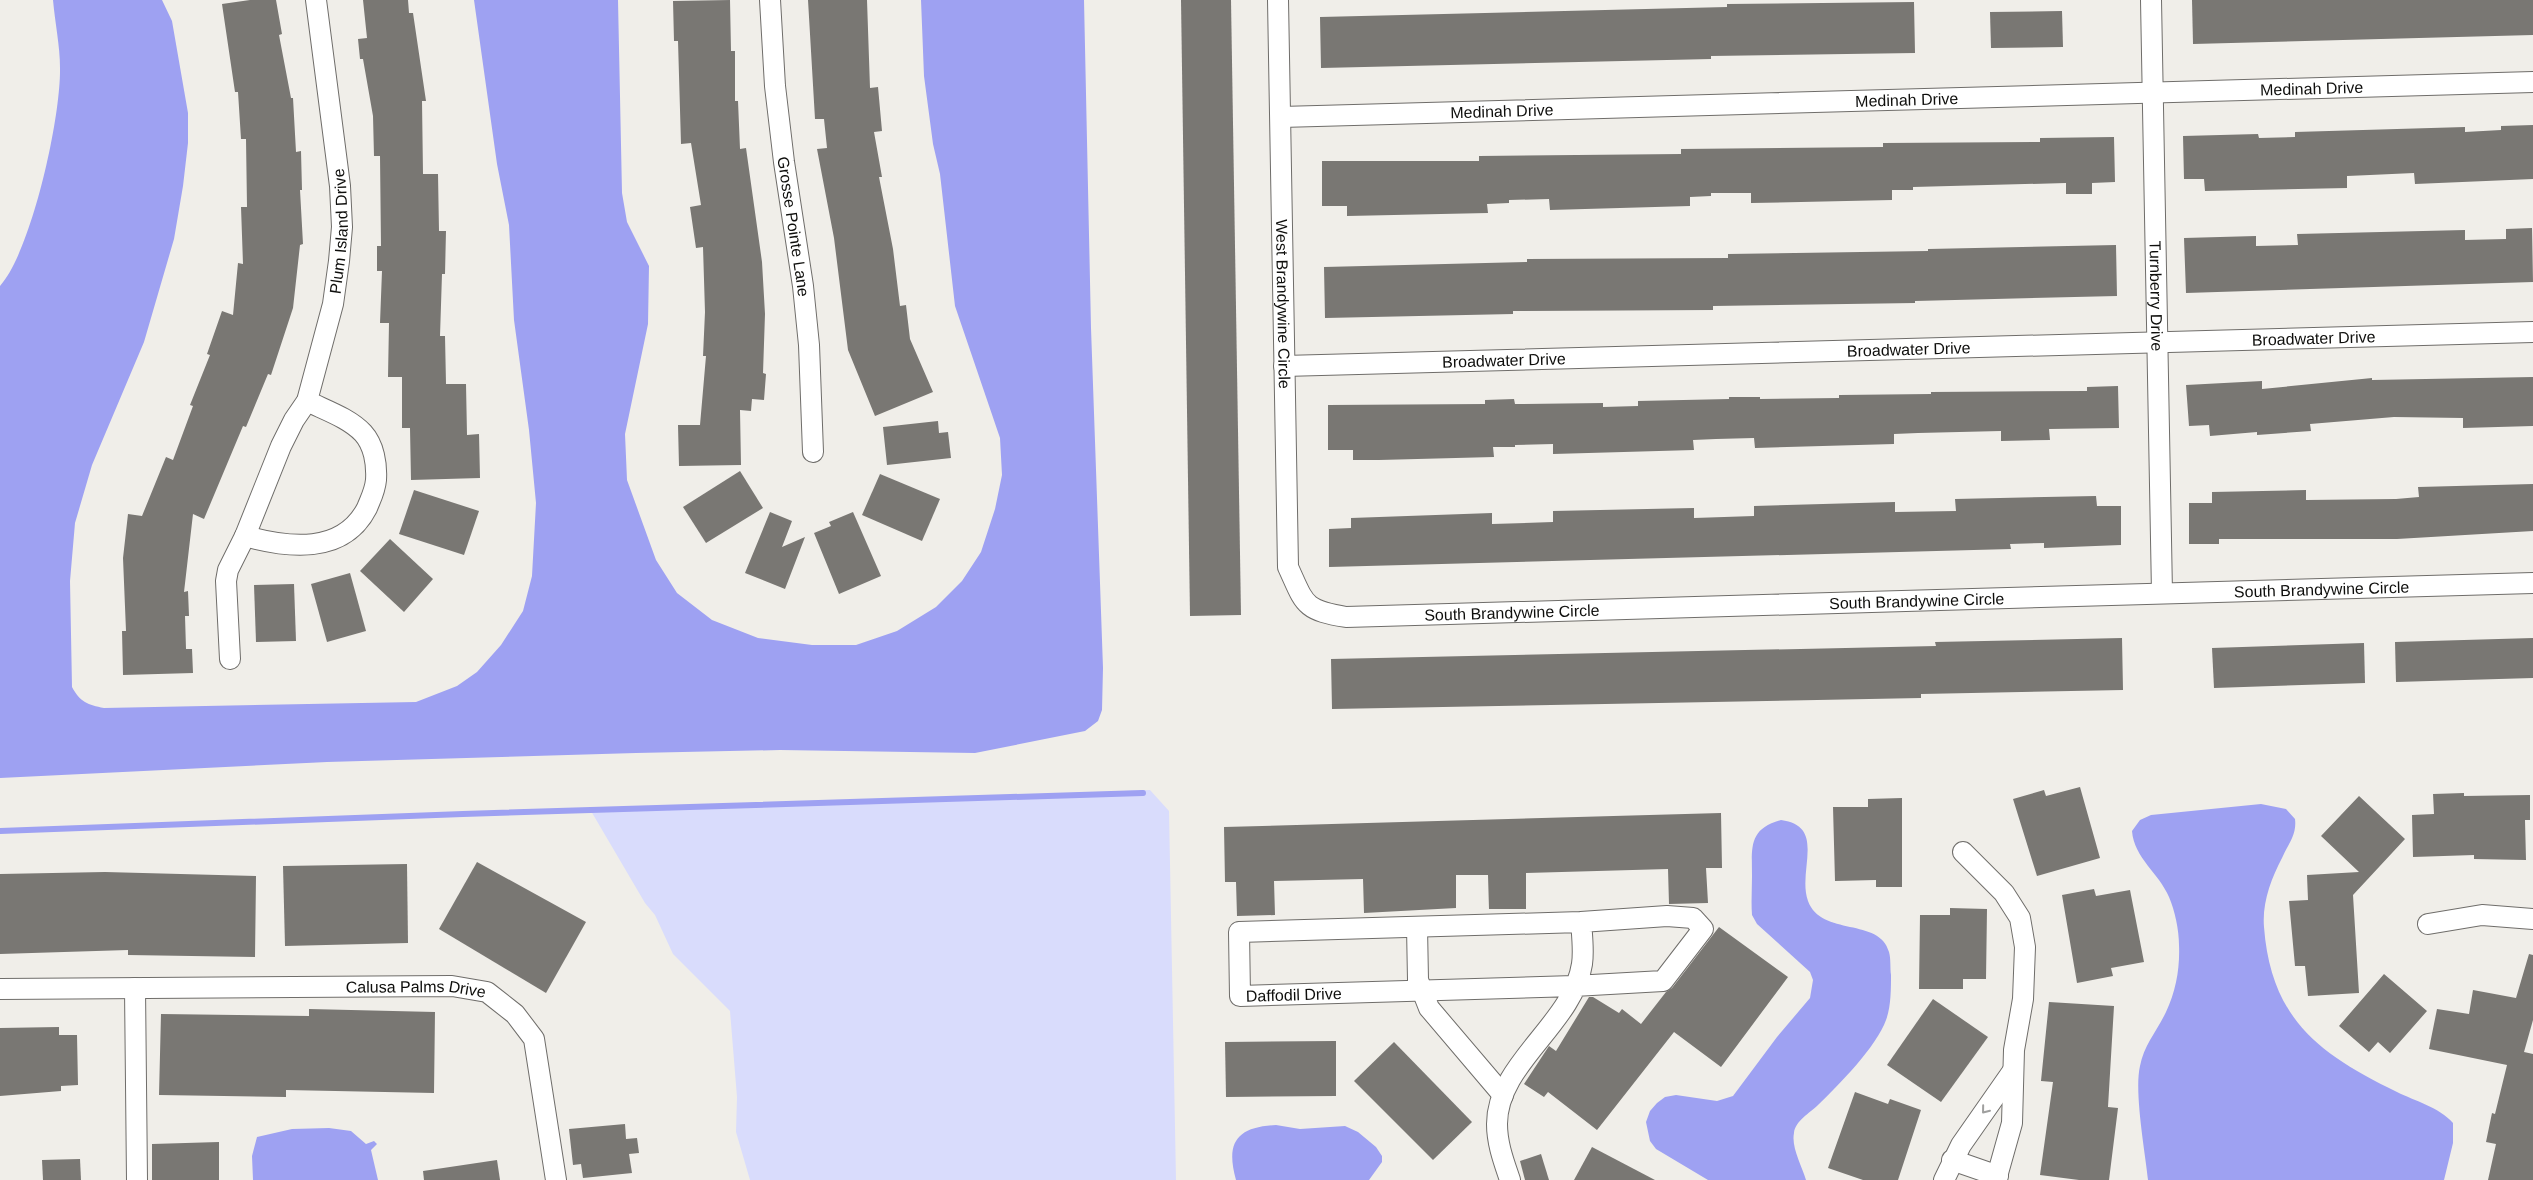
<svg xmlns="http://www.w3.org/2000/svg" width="2533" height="1180" font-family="Helvetica,sans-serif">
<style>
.green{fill:#d9dcfc}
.water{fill:#9ea1f2}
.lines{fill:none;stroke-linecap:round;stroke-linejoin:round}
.stream{stroke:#9ea1f2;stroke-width:6}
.building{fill:#797773}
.minor-casing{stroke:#6f6d6a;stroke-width:22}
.minor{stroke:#fff;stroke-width:20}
.oneway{stroke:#9f9f9e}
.labels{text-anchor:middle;stroke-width:4;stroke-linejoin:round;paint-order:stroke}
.street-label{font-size:16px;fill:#0e0e0c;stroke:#fff}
</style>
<rect width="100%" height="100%" fill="#f0eee9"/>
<!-- green -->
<path class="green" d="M 1150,790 L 1169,811 L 1176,1180 L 750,1180 L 736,1132 L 737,1097 L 730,1011 L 673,954 L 655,915 L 645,903 L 591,811 Z"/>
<!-- water -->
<g class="water">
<path d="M 53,0 L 162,0 L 172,21 L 188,113 L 188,143 L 183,186 L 174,239 L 144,342 L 92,465 L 75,523 L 70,581 L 72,687 C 80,702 88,705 104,708 L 416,702 L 457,686 L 477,672 L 501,645 L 523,611 L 532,576 L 536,503 L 529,430 L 514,320 L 509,225 L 497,164 L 474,0 L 618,0 L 622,193 L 627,222 L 649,266 L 648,324 L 625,434 L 627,480 L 656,560 L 677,593 L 712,620 L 758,638 L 812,645 L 856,645 L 897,631 L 936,607 L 962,581 L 981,552 L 995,509 L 1002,475 L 1000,438 L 955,306 L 940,174 L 933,144 L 924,76 L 921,0 L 1084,0 L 1091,328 L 1103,668 L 1102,710 L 1098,721 L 1085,731 L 975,753 L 780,750 L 636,753 L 327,762 L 0,778 L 0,286 C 32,250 61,117 60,68 C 60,46 55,23 53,0 Z"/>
<path d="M 2261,804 L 2286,809 L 2295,819 C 2297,835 2288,844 2282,858 C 2271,879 2262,903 2264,927 C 2271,1019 2319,1054 2397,1092 C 2415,1101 2439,1107 2453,1123 L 2453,1143 L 2444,1180 L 2148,1180 C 2145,1151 2134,1092 2140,1066 C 2144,1045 2157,1031 2166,1012 C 2176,991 2180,968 2179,945 C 2179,930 2175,911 2169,897 C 2159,873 2134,858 2132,831 L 2140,820 L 2151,815 Z"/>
<path d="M 1781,820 C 1827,826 1797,871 1808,901 C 1821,937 1880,917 1889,952 C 1891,959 1890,968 1891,975 C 1891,989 1891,1007 1886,1020 C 1877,1046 1838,1086 1818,1105 C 1810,1113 1795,1121 1794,1133 C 1791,1147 1802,1166 1806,1180 L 1708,1180 L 1656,1149 L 1650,1141 L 1646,1122 L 1650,1111 L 1657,1103 L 1665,1097 L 1676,1095 L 1717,1101 L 1733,1096 L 1777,1037 L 1810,998 L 1813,980 L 1810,972 L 1757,924 L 1752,915 C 1751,902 1752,889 1752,876 C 1752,848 1748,829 1781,820 Z"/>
<path d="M 1276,1125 L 1300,1129 L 1345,1126 L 1358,1132 L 1376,1147 L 1382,1156 L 1382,1162 L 1369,1180 L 1236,1180 C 1225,1141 1238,1127 1276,1125 Z"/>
<path d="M 329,1128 L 351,1131 L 366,1144 L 374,1141 L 377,1144 L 371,1150 L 378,1180 L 253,1180 L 252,1156 L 257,1137 L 292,1129 Z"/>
</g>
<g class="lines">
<!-- stream -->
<path class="stream" d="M 0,831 L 463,814 L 1143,793"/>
</g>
<!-- building -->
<g class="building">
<path d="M 250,0 L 276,0 L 282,34 L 279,35 L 291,98 L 293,98 L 296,152 L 301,151 L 302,190 L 300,190 L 303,244 L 300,245 L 293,308 L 271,375 L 268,374 L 246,427 L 243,426 L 204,519 L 193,514 L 184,592 L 188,591 L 189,616 L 185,616 L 186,649 L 192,649 L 193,673 L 123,675 L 122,631 L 126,631 L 123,558 L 128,514 L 142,516 L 166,457 L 173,460 L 193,406 L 190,405 L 210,355 L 207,354 L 222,311 L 233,315 L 238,263 L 243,264 L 241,207 L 247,207 L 246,139 L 241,139 L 238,92 L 235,92 L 222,4 Z"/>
<path d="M 363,0 L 408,0 L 409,13 L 413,13 L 426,101 L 422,101 L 423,174 L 438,174 L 439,231 L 446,231 L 445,274 L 442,274 L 440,336 L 445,336 L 446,384 L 466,384 L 467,435 L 479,434 L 480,478 L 411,480 L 410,428 L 402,428 L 402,377 L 388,377 L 389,323 L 380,323 L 382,271 L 377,271 L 377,246 L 381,246 L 380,156 L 374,156 L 373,116 L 363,59 L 360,59 L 358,39 L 367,38 Z"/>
<path d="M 730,0 L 731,51 L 735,51 L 735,101 L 738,101 L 740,149 L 746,148 L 762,262 L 765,314 L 763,373 L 766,374 L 764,400 L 752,399 L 751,411 L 740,410 L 741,465 L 679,466 L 678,425 L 700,425 L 706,356 L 703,356 L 705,312 L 703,247 L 696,248 L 690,207 L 701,205 L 691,143 L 681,144 L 678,41 L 674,41 L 673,1 Z"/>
<path d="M 808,0 L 867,0 L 870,88 L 878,87 L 882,131 L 874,132 L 882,177 L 879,177 L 893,249 L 900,306 L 906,305 L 910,339 L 933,392 L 875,416 L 848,350 L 834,238 L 817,149 L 827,148 L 824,119 L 815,119 Z"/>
<path d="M 1181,0 L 1231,0 L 1241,615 L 1190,616 Z"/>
<path d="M 2192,0 L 2533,0 L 2533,35 L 2193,44 Z"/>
<path d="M 1914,2 L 1915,53 L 1711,56 L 1711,59 L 1321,68 L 1320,17 L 1727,7 L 1727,4 Z"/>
<path d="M 2062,11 L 2063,47 L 1991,48 L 1990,12 Z"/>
<path d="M 2533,125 L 2533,179 L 2415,184 L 2414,173 L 2370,175 L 2347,176 L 2347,188 L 2205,191 L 2204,179 L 2184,179 L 2183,136 L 2258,134 L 2259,138 L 2295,137 L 2295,132 L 2465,127 L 2465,132 L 2501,130 L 2501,126 Z"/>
<path d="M 2114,137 L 2115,182 L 2092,183 L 2092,194 L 2066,194 L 2066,183 L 1913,187 L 1913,190 L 1892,190 L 1892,200 L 1751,203 L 1751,193 L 1711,193 L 1711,196 L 1690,197 L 1690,206 L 1550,210 L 1549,199 L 1509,200 L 1509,203 L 1487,204 L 1488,213 L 1347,216 L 1347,206 L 1322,206 L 1322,161 L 1479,161 L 1479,156 L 1681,154 L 1681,149 L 1883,147 L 1883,143 L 2040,142 L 2040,138 Z"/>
<path d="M 2532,228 L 2533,282 L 2186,293 L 2184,238 L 2256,236 L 2256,246 L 2298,245 L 2297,234 L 2465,230 L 2465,240 L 2506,239 L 2506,229 Z"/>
<path d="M 2116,245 L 2117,296 L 1915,301 L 1915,303 L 1713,306 L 1713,310 L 1513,311 L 1513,314 L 1325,318 L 1324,267 L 1527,262 L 1527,259 L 1728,258 L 1728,254 L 1928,251 L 1928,249 Z"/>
<path d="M 2533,377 L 2533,426 L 2463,428 L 2463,418 L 2394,417 L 2310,424 L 2311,431 L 2257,435 L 2257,432 L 2210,436 L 2209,425 L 2189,426 L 2186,385 L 2262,381 L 2262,389 L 2372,378 L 2372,380 Z"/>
<path d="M 2118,386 L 2119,428 L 2049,429 L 2050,440 L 2001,441 L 2001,431 L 1918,433 L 1894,434 L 1894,444 L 1755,448 L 1754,438 L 1716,439 L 1693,440 L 1694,450 L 1553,454 L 1553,444 L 1515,445 L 1515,447 L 1493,447 L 1494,457 L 1379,460 L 1353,460 L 1353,450 L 1328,450 L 1328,405 L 1485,404 L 1485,400 L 1514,399 L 1515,404 L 1603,403 L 1603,407 L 1638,406 L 1638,401 L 1729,399 L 1729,397 L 1760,397 L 1760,399 L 1839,398 L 1839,395 L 1931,394 L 1931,392 L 2087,391 L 2087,387 Z"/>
<path d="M 938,421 L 939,433 L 948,432 L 951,458 L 887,465 L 883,427 Z"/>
<path d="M 740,471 L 763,508 L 706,543 L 683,507 Z"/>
<path d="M 880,474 L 940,499 L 922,541 L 862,515 Z"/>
<path d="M 2533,484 L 2533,531 L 2397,539 L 2219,539 L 2219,544 L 2189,544 L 2189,503 L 2212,503 L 2212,492 L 2306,490 L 2306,500 L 2396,499 L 2419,497 L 2418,487 Z"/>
<path d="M 414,490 L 479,511 L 464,555 L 399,534 Z"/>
<path d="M 2096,496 L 2097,506 L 2121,506 L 2121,545 L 2044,548 L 2044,543 L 2010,544 L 2011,549 L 1329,567 L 1329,529 L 1351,528 L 1351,518 L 1492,513 L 1492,524 L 1553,522 L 1553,511 L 1694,508 L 1694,518 L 1754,516 L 1754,506 L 1895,502 L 1895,512 L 1956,511 L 1955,499 Z"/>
<path d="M 770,512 L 792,521 L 782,547 L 805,537 L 785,589 L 745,573 Z"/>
<path d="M 853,512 L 881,576 L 839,594 L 814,533 L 831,526 L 829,522 Z"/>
<path d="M 390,539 L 433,579 L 404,612 L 360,571 Z"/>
<path d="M 350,573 L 366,631 L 327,642 L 311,584 Z"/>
<path d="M 294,584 L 296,641 L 256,642 L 254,585 Z"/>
<path d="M 2122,638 L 2123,690 L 1921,694 L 1921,698 L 1332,709 L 1331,659 L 1936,646 L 1935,642 Z"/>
<path d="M 2533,638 L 2533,678 L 2396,682 L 2395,642 Z"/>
<path d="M 2364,643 L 2365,683 L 2214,688 L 2212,648 Z"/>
<path d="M 2080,787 L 2100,858 L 2037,876 L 2013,799 L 2044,790 L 2046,796 Z"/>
<path d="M 2464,793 L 2464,796 L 2530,795 L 2530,820 L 2525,820 L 2526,860 L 2474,859 L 2474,855 L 2413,857 L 2412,815 L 2434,814 L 2433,794 Z"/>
<path d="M 2359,796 L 2405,839 L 2353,895 L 2359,993 L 2308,996 L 2305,966 L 2295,966 L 2289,901 L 2308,900 L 2307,875 L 2359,872 L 2321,836 Z"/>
<path d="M 1902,798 L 1902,887 L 1876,887 L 1876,880 L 1835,881 L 1833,807 L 1868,807 L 1868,799 Z"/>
<path d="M 1721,813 L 1722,868 L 1706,868 L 1708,903 L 1669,904 L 1668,869 L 1526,873 L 1526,909 L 1489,909 L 1488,875 L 1456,875 L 1456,908 L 1364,913 L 1363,879 L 1274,881 L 1275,915 L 1237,916 L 1236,882 L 1225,882 L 1224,827 Z"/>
<path d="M 477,862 L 586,922 L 546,993 L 439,929 Z"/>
<path d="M 407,864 L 408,943 L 285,946 L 283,866 Z"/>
<path d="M 105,872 L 256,876 L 255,957 L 128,955 L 128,950 L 0,954 L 0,874 Z"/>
<path d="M 2094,889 L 2096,896 L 2130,890 L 2144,962 L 2111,968 L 2113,976 L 2077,983 L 2062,895 Z"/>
<path d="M 1950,908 L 1987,909 L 1986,979 L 1963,979 L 1963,989 L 1919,989 L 1920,915 L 1950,915 Z"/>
<path d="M 1719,927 L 1788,977 L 1721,1067 L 1674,1032 L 1597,1130 L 1548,1092 L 1544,1097 L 1524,1084 L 1549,1046 L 1556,1051 L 1589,997 L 1593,997 L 1619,1013 L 1622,1009 L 1641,1024 L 1666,992 L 1672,988 Z"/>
<path d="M 2529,954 L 2533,955 L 2533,1020 L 2524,1052 L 2533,1054 L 2533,1180 L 2488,1180 L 2496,1144 L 2486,1142 L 2492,1113 L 2495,1114 L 2507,1065 L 2429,1049 L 2437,1009 L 2469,1014 L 2473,990 L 2516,998 Z"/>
<path d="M 2384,974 L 2427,1011 L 2390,1053 L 2378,1042 L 2369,1052 L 2339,1026 Z"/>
<path d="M 1933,999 L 1988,1037 L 1941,1102 L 1887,1065 Z"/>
<path d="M 2049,1002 L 2114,1006 L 2108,1107 L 2118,1108 L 2109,1180 L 2079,1180 L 2040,1175 L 2053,1082 L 2041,1081 Z"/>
<path d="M 309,1009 L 435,1012 L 434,1093 L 286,1090 L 286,1097 L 159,1095 L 161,1014 L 309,1016 Z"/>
<path d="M 59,1027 L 59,1035 L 77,1035 L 78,1085 L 61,1086 L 61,1091 L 0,1096 L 0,1028 Z"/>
<path d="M 1336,1041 L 1336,1096 L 1226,1097 L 1225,1042 Z"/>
<path d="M 1394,1042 L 1472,1122 L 1433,1160 L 1354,1081 Z"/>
<path d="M 1855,1092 L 1888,1104 L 1890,1099 L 1921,1110 L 1898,1180 L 1863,1180 L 1828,1168 Z"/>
<path d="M 625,1124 L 626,1139 L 637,1138 L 639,1153 L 629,1154 L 632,1173 L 583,1178 L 581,1164 L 573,1165 L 569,1129 Z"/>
<path d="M 219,1142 L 219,1180 L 152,1180 L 152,1144 Z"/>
<path d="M 1592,1147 L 1655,1180 L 1574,1180 Z"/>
<path d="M 1541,1154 L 1549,1180 L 1525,1180 L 1520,1161 Z"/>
<path d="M 80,1159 L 81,1180 L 43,1180 L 42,1160 Z"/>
<path d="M 497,1160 L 500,1180 L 424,1180 L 423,1171 Z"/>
</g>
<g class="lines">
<defs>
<g id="minor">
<path id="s1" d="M 770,0 L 775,86 L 784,162 L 803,286 L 809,345 L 813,452"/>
<path id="s2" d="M 1278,0 L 1288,567 C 1305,604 1303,610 1346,617 L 2533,583"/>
<path id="s3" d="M 2151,0 L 2162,593"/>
<path id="s4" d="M 1281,117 L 2533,82"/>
<path id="s5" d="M 1284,366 L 2533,332"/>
<path d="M 245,536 C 288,548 343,555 367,508 C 371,498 375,491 376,480 C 377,464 374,445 363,433 C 349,418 325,410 307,401"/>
<path id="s6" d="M 230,659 L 226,581 L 228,570 L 245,536 L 281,446 L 294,420 L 307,401 L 333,304 L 339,261 L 342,227 L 340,186 L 316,0"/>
<path d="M 1963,852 L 2004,893 L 2020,918 L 2025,947 L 2023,999 L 2014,1050 L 2012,1123 L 1996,1180"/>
<path d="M 2428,924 L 2482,915 L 2533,919"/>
<path d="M 1417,927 L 1418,980 L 1429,1008 L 1503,1095"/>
<path d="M 135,988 L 137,1180"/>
<path id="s7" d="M 0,989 L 452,986 L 487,992 L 515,1014 L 534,1039 L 556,1180"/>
<path d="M 1952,1160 L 1998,1176"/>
<path id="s8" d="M 1510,1180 C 1504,1162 1497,1144 1497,1124 C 1497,1063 1573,1024 1582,964 C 1584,951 1582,935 1581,922 L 1239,932 L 1240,996 L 1574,986 L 1663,981 L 1703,929 L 1693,918 L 1667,916 L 1581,922"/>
<path d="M 1944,1180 L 1961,1145 L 2012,1072"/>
</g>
</defs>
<!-- minor casing -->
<use href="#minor" class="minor-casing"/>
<!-- minor -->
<use href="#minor" class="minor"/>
</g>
<!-- one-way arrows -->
<defs><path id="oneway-chevron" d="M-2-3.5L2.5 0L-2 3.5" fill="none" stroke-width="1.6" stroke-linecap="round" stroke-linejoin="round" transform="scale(1.25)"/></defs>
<use class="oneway" href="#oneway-chevron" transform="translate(1985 1110) rotate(129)"/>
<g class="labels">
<!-- street labels -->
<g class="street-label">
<text dy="6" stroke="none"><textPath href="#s4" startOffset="1031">Medinah Drive</textPath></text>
<text dy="6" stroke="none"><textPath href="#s4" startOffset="626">Medinah Drive</textPath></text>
<text dy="6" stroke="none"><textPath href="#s4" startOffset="221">Medinah Drive</textPath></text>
<text dy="6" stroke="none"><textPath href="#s1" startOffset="228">Grosse Pointe Lane</textPath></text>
<text dy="6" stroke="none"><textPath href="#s6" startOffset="450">Plum Island Drive</textPath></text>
<text dy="6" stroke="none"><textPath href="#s3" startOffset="296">Turnberry Drive</textPath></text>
<text dy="6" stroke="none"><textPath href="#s2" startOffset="304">West Brandywine Circle</textPath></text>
<text dy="6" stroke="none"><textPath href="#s5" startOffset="1030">Broadwater Drive</textPath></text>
<text dy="6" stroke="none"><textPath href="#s5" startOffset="625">Broadwater Drive</textPath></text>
<text dy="6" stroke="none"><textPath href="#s5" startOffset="220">Broadwater Drive</textPath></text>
<text dy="6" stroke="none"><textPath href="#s2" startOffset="1626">South Brandywine Circle</textPath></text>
<text dy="6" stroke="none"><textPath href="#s2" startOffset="1221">South Brandywine Circle</textPath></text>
<text dy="6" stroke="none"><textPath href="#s2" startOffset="816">South Brandywine Circle</textPath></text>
<text dy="6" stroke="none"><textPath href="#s7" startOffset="416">Calusa Palms Drive</textPath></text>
<text dy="6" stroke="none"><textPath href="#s8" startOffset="744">Daffodil Drive</textPath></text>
</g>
</g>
</svg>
